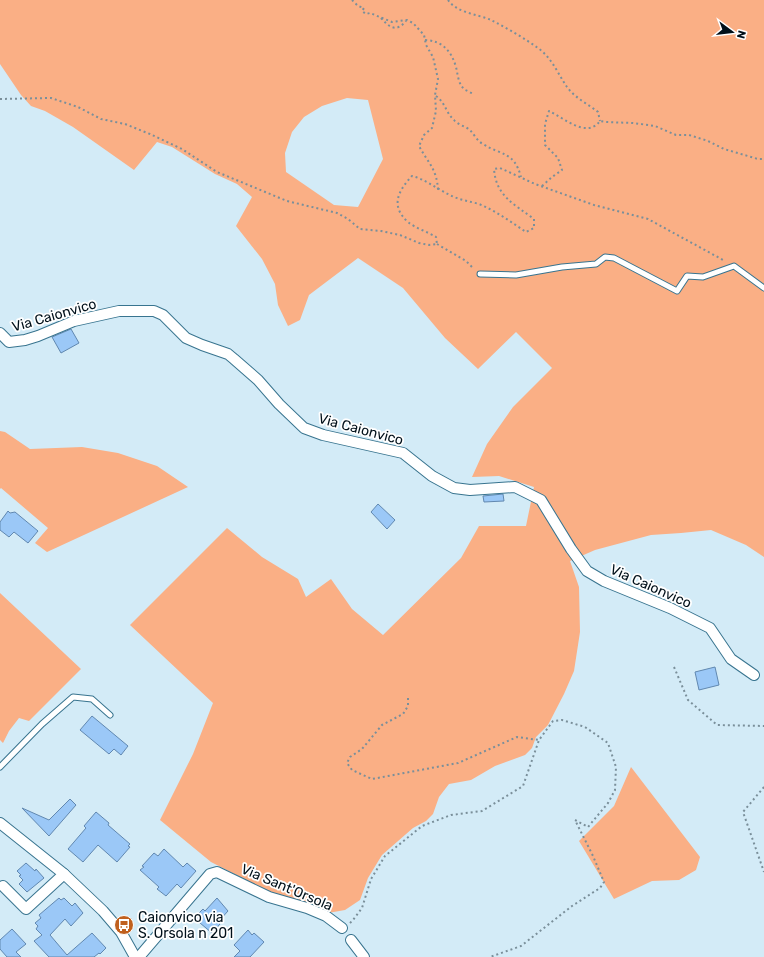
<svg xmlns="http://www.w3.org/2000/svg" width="764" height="957" font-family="Rubik,sans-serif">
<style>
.green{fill:#faaf85;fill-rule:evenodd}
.building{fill:#9bc8f7;stroke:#6188b0}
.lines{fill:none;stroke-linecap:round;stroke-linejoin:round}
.lane-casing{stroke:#38748f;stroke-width:7}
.street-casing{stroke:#38748f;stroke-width:12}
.path{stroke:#7a8f9a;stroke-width:2;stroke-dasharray:2 3;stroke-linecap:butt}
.lane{stroke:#fff;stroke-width:5}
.street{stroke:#fff;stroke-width:10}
.labels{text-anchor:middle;stroke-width:3.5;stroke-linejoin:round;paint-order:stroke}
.street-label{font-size:14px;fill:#00101a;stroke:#fff}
.poi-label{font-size:14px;fill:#00101a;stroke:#fff;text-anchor:start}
</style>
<rect width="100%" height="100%" fill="#d3ebf7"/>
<!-- green -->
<g class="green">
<path d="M 0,0 L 764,0 L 764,557 L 746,545 L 711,530 L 681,533 L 651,535 L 595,550 L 570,561 L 579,587 L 580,632 L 574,671 L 564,694 L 548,725 L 536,737 L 532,748 L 525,755 L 495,766 L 471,780 L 449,784 L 439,797 L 433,814 L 426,821 L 413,828 L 382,855 L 368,878 L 360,900 L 345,910 L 328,913 L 270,892 L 211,862 L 160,820 L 193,754 L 213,703 L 130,625 L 227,528 L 262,557 L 298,579 L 306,597 L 331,579 L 352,609 L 383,635 L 461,558 L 479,526 L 526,526 L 534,487 L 499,476 L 472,477 L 487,444 L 513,407 L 552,368 L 516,332 L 478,369 L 445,338 L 403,288 L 358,258 L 309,295 L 300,320 L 288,326 L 278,305 L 275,284 L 262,259 L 236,226 L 252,197 L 237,184 L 215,174 L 172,147 L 157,142 L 134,170 L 73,127 L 45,111 L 31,106 L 21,95 L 0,64 ZM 347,98 L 368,100 L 383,159 L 358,207 L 334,205 L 286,172 L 285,153 L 292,132 L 304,117 L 322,106 Z"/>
<path d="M 0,431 L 5,432 L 30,449 L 82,447 L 118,453 L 157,466 L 188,487 L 47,552 L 35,543 L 48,528 L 1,488 L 0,489 Z"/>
<path d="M 0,593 L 81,669 L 29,721 L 19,718 L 9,731 L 3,743 L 0,740 Z"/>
<path d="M 631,767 L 700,857 L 696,870 L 679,880 L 652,881 L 614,899 L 579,841 L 614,806 Z"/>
</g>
<!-- building -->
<g class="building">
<path d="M 71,329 L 79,343 L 61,353 L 52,337 Z"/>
<path d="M 503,494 L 504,501 L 484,502 L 483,496 Z"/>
<path d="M 378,504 L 395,520 L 387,529 L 371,512 Z"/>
<path d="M 8,511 L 10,513 L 15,512 L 38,531 L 28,543 L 14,532 L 9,537 L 0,530 L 0,522 Z"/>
<path d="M 715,667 L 719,685 L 699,690 L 695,672 Z"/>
<path d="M 92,716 L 128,746 L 121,755 L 114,749 L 109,754 L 80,730 Z"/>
<path d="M 70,799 L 76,805 L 49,836 L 22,808 L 49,820 Z"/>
<path d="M 96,812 L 109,823 L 108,825 L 130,844 L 128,846 L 130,847 L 117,862 L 98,845 L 83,862 L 68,849 L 86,828 L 84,826 Z"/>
<path d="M 164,849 L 183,867 L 187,863 L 196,871 L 181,888 L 177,884 L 166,896 L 157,889 L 159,887 L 140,870 L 144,867 L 142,866 L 154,853 L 158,856 Z"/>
<path d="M 26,863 L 35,871 L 36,869 L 44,878 L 27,892 L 19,884 L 23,880 L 19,876 L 21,875 L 17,871 Z"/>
<path d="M 59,898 L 61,900 L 64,898 L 72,906 L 75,903 L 83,913 L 71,926 L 65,919 L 50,935 L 67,955 L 92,933 L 106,948 L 100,954 L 99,953 L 94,957 L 49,957 L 34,941 L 42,935 L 36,929 L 38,926 L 35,923 L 41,918 L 39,915 Z"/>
<path d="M 217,898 L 228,911 L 218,922 L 220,924 L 212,933 L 194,918 L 203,909 L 205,911 Z"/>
<path d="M 12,929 L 26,944 L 16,952 L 21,957 L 7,957 L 0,949 L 0,940 Z"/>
<path d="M 248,930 L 252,935 L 254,933 L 264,942 L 250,957 L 234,957 L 240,951 L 234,945 Z"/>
</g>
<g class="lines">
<defs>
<g id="lane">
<path d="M 480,274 L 516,275 L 562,267 L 596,264 L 605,257 L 614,258 L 677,291 L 687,276 L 703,277 L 734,266 L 764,288"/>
<path d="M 0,767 L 42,724 L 73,697 L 92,699 L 110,715"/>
</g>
<g id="street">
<path d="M 0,333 L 9,342 L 25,340 L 38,336 L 74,321 L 119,311 L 154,311 L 163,315 L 186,338 L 202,345 L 228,354 L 234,359 L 258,380 L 279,404 L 304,428 L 323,435 L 403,453 L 432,476 L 454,488 L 470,490 L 515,487 L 541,500 L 571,549 L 587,571 L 604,581 L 670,608 L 710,628 L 731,659 L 754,675"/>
<path d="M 0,823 L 64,874 L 103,911 L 121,932 L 135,957"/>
<path d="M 3,886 L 26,909 L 64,874"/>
<path d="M 351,940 L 364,957"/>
<path d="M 139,957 L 210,874 L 217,872 L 269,897 L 307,908 L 326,916 L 342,928"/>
</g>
</defs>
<!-- lane casing -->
<use href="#lane" class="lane-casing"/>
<!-- street casing -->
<use href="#street" class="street-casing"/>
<!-- path -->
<g class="path">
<path d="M 352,0 L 358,6 L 364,8 L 362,11 L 366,14 L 370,13 L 392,22 L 407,20 L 413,23 L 424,35 L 426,45 L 433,57 L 438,79 L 435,95 L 436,111 L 432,128 L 424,135 L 419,146 C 428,163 437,169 438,190"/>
<path d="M 448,0 C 457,13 477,14 491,20 C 507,28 524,38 538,48 C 552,58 558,74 567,87 C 575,98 588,104 598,112 L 600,121"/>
<path d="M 381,18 C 389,27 396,33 406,21"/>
<path d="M 425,40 C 442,41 451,50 456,67 C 458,75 458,84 465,90 C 468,91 471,93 474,94"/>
<path d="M 436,96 C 445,102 446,113 454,120 C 458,125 465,126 470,130 C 474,134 477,141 483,144 C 502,156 514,151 521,177"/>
<path d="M 0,99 L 51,98 L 78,107 L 101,119 L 125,124 L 150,134 L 182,149 L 217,172 L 287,201 L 337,213 L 348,219 L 360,229 L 381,231 L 400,235 L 419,243 L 429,245 L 437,244 L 436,237 C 428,232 415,228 408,222 C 390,206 398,191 412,176 C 425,179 437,189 450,195 C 459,200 469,201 479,204 C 496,211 511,222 526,232 L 534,228 L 534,219 C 514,204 496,196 494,169 L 500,168 L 535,184 L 594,205 L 648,219 L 725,261"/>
<path d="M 542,186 L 552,177 L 562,170 L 558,158 L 545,145 L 545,124 L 549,111 C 564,118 587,139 600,121 L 606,122 L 633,123 L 655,126 L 676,135 L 689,135 L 708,141 L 724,149 L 758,159 L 764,159"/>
<path d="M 437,244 L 466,261 L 474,269"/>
<path d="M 674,667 L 688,700 L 717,725 L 764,726"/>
<path d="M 408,698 L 408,706 L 403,714 L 382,725 L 362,749 L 350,757 L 347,763 L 352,770 L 372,779 L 458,763 L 517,737 L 539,740 L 553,721 L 562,720 L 585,727 L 608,743 L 616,767 L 615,790 L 608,803 L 588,827 L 575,820 L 593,856 L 604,882 L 600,888 L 572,906 L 521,946 L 490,957"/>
<path d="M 764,787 L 743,812 L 764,872"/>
<path d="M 350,923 L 353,920 L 362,908 L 371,879 L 385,856 L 422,826 L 451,815 L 482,811 L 523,786 L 539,740"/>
</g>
<!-- lane -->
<use href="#lane" class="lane"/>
<!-- street -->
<use href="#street" class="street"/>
</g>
<!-- icons -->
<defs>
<symbol id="bus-disc" viewBox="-11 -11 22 22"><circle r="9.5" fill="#c0601e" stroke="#fff"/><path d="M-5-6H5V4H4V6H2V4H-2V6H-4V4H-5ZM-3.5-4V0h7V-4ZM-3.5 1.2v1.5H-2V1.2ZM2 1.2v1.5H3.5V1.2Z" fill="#fff"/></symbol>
</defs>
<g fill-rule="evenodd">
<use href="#bus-disc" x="113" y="914" width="22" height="22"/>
</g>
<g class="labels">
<!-- street labels -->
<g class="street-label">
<text transform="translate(54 315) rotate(-16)" y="5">Via Caionvico</text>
<text transform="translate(361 429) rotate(15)" y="5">Via Caionvico</text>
<text transform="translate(651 586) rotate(24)" y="5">Via Caionvico</text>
<text transform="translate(287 887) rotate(23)" y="5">Via Sant'Orsola</text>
</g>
<!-- poi labels -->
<g class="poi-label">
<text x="138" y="922">Caionvico via<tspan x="138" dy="16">S. Orsola n 201</tspan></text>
</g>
</g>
<!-- north arrow -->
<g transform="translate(732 32) rotate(105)" stroke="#ffffff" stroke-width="3" paint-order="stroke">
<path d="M0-3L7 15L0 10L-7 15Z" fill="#00101a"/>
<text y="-6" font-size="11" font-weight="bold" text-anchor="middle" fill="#00101a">N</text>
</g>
</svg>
